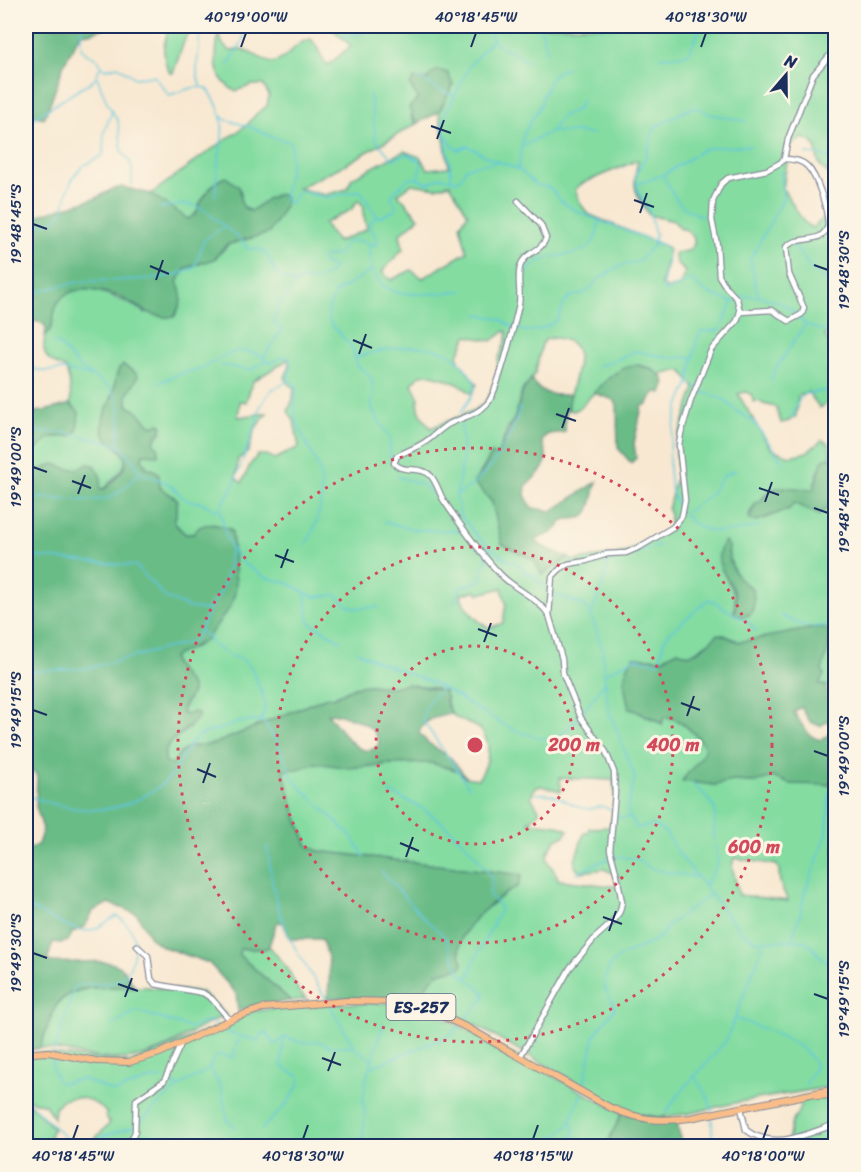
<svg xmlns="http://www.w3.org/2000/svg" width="861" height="1172" font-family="Sriracha,sans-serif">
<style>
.green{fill:#84dca1;stroke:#508680;stroke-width:1.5;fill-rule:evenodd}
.forest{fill:#6bbc87;stroke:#437672;stroke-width:1.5;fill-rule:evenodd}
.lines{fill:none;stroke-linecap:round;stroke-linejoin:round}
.stream{stroke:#60c7dd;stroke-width:1.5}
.minor-casing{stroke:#8a8c98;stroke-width:7}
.major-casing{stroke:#8a8c98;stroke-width:8}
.minor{stroke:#fff;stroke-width:4.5}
.major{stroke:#f8bd89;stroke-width:6}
.ticks{fill:none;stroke:#1b2f5e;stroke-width:2}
.ring{fill:none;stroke:#d1495b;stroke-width:3;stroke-dasharray:3 6}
.labels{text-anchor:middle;stroke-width:6;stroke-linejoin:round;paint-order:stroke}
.shield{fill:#fcf5e5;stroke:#5e6a86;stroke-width:1.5}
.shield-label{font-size:16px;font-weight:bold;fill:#1b2f5e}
.centre{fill:#d1495b;stroke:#fcf5e5;stroke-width:3}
.ring-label{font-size:18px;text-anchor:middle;font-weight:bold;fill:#d1495b;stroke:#fcf5e5;stroke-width:6;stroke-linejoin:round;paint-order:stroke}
.neatline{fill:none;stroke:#1b2f5e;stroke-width:2}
.ticks-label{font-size:15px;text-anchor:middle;fill:#1b2f5e}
</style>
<rect width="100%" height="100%" fill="#fcf5e5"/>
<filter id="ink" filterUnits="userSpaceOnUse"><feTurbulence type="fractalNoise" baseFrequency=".0167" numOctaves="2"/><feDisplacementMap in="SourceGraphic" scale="12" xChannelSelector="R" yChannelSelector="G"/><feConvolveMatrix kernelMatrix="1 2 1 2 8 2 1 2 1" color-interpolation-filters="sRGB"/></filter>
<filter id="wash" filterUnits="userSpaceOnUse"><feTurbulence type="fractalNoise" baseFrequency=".008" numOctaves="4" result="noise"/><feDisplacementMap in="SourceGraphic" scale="24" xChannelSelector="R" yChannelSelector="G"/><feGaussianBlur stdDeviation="1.35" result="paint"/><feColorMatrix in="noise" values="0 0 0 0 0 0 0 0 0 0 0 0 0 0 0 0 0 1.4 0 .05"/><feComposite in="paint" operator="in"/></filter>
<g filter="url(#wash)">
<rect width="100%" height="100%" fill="#f8e8d1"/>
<!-- green -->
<g class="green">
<path d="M 169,26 L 203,26 L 200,35 L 194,31 L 186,36 L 173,73 L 170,73 C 160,56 164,43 169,26 Z"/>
<path d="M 329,26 L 835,26 L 835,179 C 831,175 823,170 820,165 C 813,152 822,143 802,138 L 789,147 L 783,189 L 803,221 L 812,228 L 823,219 L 825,213 L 835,208 L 835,324 L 829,330 L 825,336 L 835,351 L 835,388 L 831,400 L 820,408 L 808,392 L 798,396 L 796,416 L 789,421 L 781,423 L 776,407 L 763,404 L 759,401 L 753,402 L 752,395 L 746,392 L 738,394 L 771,449 L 790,456 L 807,452 L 822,440 L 829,443 L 831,458 L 830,457 L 819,470 L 813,490 C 792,493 774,477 760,502 L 756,503 L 749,514 L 757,521 L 789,509 L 794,503 L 810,511 L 827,504 L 830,501 L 835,501 L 835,688 L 819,684 L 824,675 L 822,671 L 829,631 L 820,627 L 740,642 L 724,635 C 710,638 702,649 689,655 L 678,651 L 662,659 L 634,657 L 642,714 L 662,724 L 664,717 C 679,717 697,735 705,747 C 702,762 689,768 683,781 L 715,785 L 732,781 L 755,782 L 773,777 L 790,784 L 831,780 L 835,782 L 835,1086 L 739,1102 L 687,1114 L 659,1117 L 636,1113 L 618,1106 L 475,1025 L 432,1005 L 416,1000 C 423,990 431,974 444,970 C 452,968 456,970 463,964 C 461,958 458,951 460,945 C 464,926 497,893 515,888 L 522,875 L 318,851 L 308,846 L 296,816 L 282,770 L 297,769 L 316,763 L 375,767 L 387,764 L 431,763 L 456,770 L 464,777 L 478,779 C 489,765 494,741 478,728 C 470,723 459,721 453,715 C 448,710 447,704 447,698 L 434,688 L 407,684 L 393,687 L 368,685 L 354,687 L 333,698 L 327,697 L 214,744 L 188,747 L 172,765 L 166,763 C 160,744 178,738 190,727 L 188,714 L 182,713 L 182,711 L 192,692 C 190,678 172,671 173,656 C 181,651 190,650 198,645 C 204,642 209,634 214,628 C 245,593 234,575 232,532 L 230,529 L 214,524 L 193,534 L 185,534 L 174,522 L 177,510 L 177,499 L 160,488 C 158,473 163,473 146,467 L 142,459 L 143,454 L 159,451 L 158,447 L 154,444 L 154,440 L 162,432 L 152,427 L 134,409 L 128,407 L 126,397 L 130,389 L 119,368 L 113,393 L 102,425 L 106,437 L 125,455 C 127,468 120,472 112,480 C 107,485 108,488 100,489 L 95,466 L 89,464 L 76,469 L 68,469 L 54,464 L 40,470 L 26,465 L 27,457 L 51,437 L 71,436 L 77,431 L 75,408 L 70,404 C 72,397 69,375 65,368 C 47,362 41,355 45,336 C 56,327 51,313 58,301 C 75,274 126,301 146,313 L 177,282 L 186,268 L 214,259 L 229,244 L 269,233 L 275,195 L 251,211 L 241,205 L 241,192 L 226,177 C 215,180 208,191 202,200 C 195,209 202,212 188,219 L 151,194 L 202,156 L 247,125 L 256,114 L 267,106 L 269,95 L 263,85 L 253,85 L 235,91 C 212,78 215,58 218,35 L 224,46 L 231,51 L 242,49 L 271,63 C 288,61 295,41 311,39 C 319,47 320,58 328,65 L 351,46 ZM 453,85 L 439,112 L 449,167 L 428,169 L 420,157 L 404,151 L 352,178 L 347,189 L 325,195 L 298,188 L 346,164 L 416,124 L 411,117 L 418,98 ZM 638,160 C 632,187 634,192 649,215 L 674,221 L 681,229 L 685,229 L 694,238 L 694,245 L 687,251 L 674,253 L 676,262 L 685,272 L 679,287 L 667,288 L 661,285 L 669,250 L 667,247 L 588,214 L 580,203 L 575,190 L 581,184 ZM 412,184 L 436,188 L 450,184 L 468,214 L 460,225 L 467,252 L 423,278 L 411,270 L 391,280 L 382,272 L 403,249 L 400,234 L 419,218 L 398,194 ZM 358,200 L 364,207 L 363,213 L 367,229 L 337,242 L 324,223 L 351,210 ZM 505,331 L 507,332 L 506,340 L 498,360 L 497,376 L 488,398 L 483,404 L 474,410 L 431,428 C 423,419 416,410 419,398 L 412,384 L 420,375 L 428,374 L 443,378 L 460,385 L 472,394 L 477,384 L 459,361 L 458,355 L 467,336 L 492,341 ZM 552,338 C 601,339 565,388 569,410 L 574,411 L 580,408 L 602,384 L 638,365 L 651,368 L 660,375 C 688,369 677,366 695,388 L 676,443 L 677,473 L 668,510 L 670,515 L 670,529 L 626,552 L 573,561 L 569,558 L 551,567 L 542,574 L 535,560 L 502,544 L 492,502 L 474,482 L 492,454 L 497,457 L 507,429 L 515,417 L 522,390 L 535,374 L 542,344 L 545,340 ZM 289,359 L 289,368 L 285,377 L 288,384 L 294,388 L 293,399 L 288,411 L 294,421 L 299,447 L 275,459 L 267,455 L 258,455 L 250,465 L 242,483 L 236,478 L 238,459 L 248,452 L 255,429 L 267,413 L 238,417 L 240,401 L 246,402 L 253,381 ZM 728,550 C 730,563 737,582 749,586 L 734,614 L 735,595 L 721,568 ZM 502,588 L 506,603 L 503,623 L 489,628 C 478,622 462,607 461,594 L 476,591 L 479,594 ZM 560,778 L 613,780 L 615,800 L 610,827 L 589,828 L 588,833 L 584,833 L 575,860 L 575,867 L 581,872 L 604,869 L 619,876 L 620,887 L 559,880 C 550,858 538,864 557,838 L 563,837 L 568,830 L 557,825 L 528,822 L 538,814 L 539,810 L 531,797 L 535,788 L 541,786 L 561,791 ZM 734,858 L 777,865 L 779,870 L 780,883 L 788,901 L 739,895 L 732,867 Z"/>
<path d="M 269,946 L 288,969 L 298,990 L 306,999 L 291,1001 L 239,955 L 239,949 L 265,949 Z"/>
<path d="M 146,987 L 202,992 L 226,1015 C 196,1027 165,1053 133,1058 C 101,1063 71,1050 40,1048 C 45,1037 50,1014 57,1005 C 76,981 118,988 146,987 Z"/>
<path d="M 406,1003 L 430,1010 L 622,1113 L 606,1146 L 88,1146 L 110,1123 L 105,1115 L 107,1113 C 94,1101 81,1093 62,1100 L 55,1108 L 54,1118 L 45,1105 L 26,1099 L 26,1057 L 41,1053 L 131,1063 L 254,1011 L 309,1004 Z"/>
<path d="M 835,1092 L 835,1146 L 787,1146 L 791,1125 L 798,1112 L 803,1098 Z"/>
<path d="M 26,1103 L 36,1110 L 53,1128 L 48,1142 L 26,1146 Z"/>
</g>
<!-- forest -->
<g class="forest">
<path d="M 26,26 L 110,26 L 90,33 L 80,34 L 64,64 L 53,96 L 44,118 L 26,114 Z"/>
<path d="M 438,70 L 448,73 L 453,85 L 439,112 L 416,124 L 409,108 L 418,98 L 410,85 L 414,78 L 427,80 L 431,74 Z"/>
<path d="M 226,177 L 239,187 C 243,198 237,207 251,211 L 269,198 L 280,194 L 286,198 L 285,206 L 269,233 L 226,245 L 214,259 L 186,268 L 177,282 C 184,296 182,304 174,317 C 150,320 135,302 114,295 C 99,290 77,286 64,296 C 50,306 57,326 45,336 L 46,327 L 42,323 L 26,319 L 26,224 L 42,214 L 96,198 L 111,190 L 122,187 L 151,194 L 188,219 C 201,213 195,209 202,200 C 208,191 215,180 226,177 Z"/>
<path d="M 123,365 L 135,372 L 138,376 C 133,390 124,390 128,406 C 144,413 141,419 152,426 L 160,423 L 162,428 L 154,440 L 154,444 L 158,447 L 158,455 L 143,454 L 142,459 L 146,467 C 163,473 158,473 160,488 L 177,499 L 177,510 L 174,523 L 185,534 L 193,534 C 202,519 217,525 230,529 L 232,532 L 236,584 L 235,593 L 230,607 L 205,641 L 173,657 L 174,664 L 192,687 C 193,699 182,702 182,713 L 188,714 L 194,712 L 198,713 L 198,717 C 189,733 158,740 166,763 L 172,765 L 179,754 L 188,747 L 214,744 L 327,697 L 333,698 L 354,687 L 368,685 L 393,687 L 407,684 L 445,691 L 447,707 L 452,714 C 440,714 421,721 419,733 L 427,742 L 451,758 L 466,777 L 456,770 L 431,763 L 387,764 L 349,768 L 316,763 L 297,769 L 283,770 L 296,816 L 308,846 L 318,851 L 522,875 L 518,886 C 500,896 458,926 459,950 C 460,954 462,960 463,964 L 460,968 L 438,973 L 427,985 L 416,1000 L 407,998 L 327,998 C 331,978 331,957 321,939 L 290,939 L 283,923 L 279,922 L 276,924 L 269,946 L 265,949 L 240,949 L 239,955 L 291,1001 L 253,1006 L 238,1011 L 236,993 L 209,963 L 161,946 L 150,937 L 137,914 L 109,903 L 93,911 L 85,927 L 73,932 L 68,941 L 61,943 L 53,942 L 47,961 C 66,966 106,955 122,968 C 127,973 130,981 135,987 C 110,989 69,981 55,1008 C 49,1020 45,1035 40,1048 L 26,1051 L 26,855 L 28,851 L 38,844 L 43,829 L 36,807 L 37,774 L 26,768 L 26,413 L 44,411 L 70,404 L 79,412 L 77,431 L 71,436 L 51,437 L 27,457 L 26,464 L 40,470 L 54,464 L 68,469 L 76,469 L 89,464 L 95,466 L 101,478 L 100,489 L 105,489 C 120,474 137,462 115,445 C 109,441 104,437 103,431 C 100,416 111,404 114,391 C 115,382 116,370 123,365 ZM 332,713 C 349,717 377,723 379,744 C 362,766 338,726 328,714 Z"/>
<path d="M 638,365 C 652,369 672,375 662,393 C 653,390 651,396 648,404 L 642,406 L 634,443 L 636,458 L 631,463 L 618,448 L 617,405 L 614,400 L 594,393 C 607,379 619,366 638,365 Z"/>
<path d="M 532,379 C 537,394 557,397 571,394 C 567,405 565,420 565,432 C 555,435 548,430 542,440 C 543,446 545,449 546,454 C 548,469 534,477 526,486 L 525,495 L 532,508 L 552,511 L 597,482 C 593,492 593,507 586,515 C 581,520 574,518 567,519 C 560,521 559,528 553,532 C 547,536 541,535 536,541 C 545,551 557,551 569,558 L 552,567 L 542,575 L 534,560 L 502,544 L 492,502 L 474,482 L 481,474 L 492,454 L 497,456 C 503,443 509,430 515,417 C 522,400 517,396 532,379 Z"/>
<path d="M 830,457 L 835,459 L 835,501 L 830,501 L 827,508 L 819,515 L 794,503 L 789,509 L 757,521 L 752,521 L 749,518 L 756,503 L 760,502 L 770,490 L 784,487 L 813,490 L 823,459 Z"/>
<path d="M 725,541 L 729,546 C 726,561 738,583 752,588 C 756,602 756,623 734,614 C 735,607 737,600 735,594 C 729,574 708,564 725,541 Z"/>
<path d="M 820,627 L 829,630 L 829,646 L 822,670 L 824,675 L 819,684 L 826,686 C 828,692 826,694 827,700 C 828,708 832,708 832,719 L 820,726 L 810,722 L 801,707 L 794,712 C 803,727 818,756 835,727 L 835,782 L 831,780 L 830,785 L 790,784 L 773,777 L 755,782 L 732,781 L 715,785 L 682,781 C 690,769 702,761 705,747 C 697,735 679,716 664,717 L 662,724 L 658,721 L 629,708 C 624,687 620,674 634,657 L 662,659 L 678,651 L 689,655 L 700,650 L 718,634 C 727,635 731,640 740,642 Z"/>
<path d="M 622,1113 L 677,1120 L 681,1146 L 606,1146 Z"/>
</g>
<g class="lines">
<!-- stream -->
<g class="stream">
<path d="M 489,26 C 491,52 512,46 526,62"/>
<path d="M 540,26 L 547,52"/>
<path d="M 600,26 L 600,29"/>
<path d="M 199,35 C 201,56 192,66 201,87"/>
<path d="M 343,37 L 391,26"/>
<path d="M 493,39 L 470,65 L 445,115 L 442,128 L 452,145 L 458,150 L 467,146 L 474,149 L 487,157 L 520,170 L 535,184 L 550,188 L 561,201 L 578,212 L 663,245 C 674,257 662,275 663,290 L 669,291 L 691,279 L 703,291 L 732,302"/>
<path d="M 660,57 L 678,56 L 689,53 L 701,26"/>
<path d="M 228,65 L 241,44 L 248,26"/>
<path d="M 101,66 L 106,69 L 118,66 L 135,78 L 154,76 L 169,95 C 181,92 194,85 207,88 C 227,115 224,133 218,163 C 216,174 217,185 215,196"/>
<path d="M 97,77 L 108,105 L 118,121 L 122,152 L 129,160 L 132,167 L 132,185"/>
<path d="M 417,78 C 431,82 439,93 453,95"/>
<path d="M 370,94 L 376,140 L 392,159 L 407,154 L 419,160 L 421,164 L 418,179"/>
<path d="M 222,116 L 224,119 L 253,128 L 274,138 L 291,142 L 291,163 L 284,196 L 287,203 L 291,203 L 297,193 L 302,191 L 326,198 L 358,191 L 361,192 L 376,215"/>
<path d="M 26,123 L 94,80 L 101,66 L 98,59 C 77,52 80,46 82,26"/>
<path d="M 551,132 L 574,132 L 592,134"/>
<path d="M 446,136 C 446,151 452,164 451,179"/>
<path d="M 523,146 L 551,131 L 562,116 L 578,109 L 582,100"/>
<path d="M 806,154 L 820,155 L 836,159"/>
<path d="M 518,168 L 524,133 L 542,102 L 542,97 C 552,84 545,75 567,68"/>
<path d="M 663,176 C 675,197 678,210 703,216"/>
<path d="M 638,184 L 665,174 L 704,149 L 717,147 L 751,146"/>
<path d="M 159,208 L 185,204 L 202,208 L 241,240 L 248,249 L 258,249 L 266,253 C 275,270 273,276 294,283"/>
<path d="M 26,226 C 81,224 54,197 79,170 C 85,163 96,160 103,155 L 104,132 L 112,112"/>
<path d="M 654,241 L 655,234 L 649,210 L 638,192 L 636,177 L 637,171 L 645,158 L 655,127 L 691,108 L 700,108 L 709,114 L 746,121"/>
<path d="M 370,245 C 366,264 376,286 395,292 C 409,296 447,293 462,291"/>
<path d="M 794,246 L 814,273 L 836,284"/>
<path d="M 372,270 L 335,293 L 329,308 L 328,318 L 332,325 L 352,347 L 357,365 L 371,377 L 374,397 L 371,405 L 376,417 L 390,437 L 390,460"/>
<path d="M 521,283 C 525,277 529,268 535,264 C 551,251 584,260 595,239 C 598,234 598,226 599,221"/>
<path d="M 26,294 C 44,291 62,284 80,282 C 111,279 170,283 195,267 L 204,240 L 223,227"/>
<path d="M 758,295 L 750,260 L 783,199 L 781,170"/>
<path d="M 739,298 C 757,292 783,301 797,315 C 804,321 796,316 803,322 C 811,329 826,331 836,332"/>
<path d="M 478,314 L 500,319 L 511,326 L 525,331 L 538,330 L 548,326 L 557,320 L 564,304 L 569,297 L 585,293 L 599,279 L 619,266 L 638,262 L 655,243"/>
<path d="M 54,342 C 64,346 70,358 78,365 C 86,373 96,378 105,384 C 125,397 120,425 119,446"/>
<path d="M 356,357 C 383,349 420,341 448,353 C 455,356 460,362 465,368 C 469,373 473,378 475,384 L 471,397 L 461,412"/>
<path d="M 265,361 L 265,355 L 282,329 L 273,323 L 280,302 L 287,297 L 295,283 L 303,279 L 313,281 L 320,279 L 332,271 L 334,267 L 324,264 L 323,257 L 339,254 L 348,241 L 360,241 L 376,245 L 376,236 L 370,228 L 370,223 L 377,216 L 380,217 L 395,210 L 396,206 L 391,196 L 408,179 L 413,178 L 429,183 L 441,177 L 456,181 L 461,178 L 467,167 L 497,162"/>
<path d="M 221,365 L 251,370 L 265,361 L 270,363 L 283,357 L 289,358 L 291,366 L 288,380 L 280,386 L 271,390 L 260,407 L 254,429 L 233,486 L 220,508 L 226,536 L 231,548 L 244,564 L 264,577 L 288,583 L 314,597 L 337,595 L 347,605 L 354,608 L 379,607"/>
<path d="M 596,366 L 609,363 L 636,351 L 669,358 L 692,357"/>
<path d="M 26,367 L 43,371 L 63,370 L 92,376"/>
<path d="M 288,380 L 295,385 L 297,388 C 296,397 293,407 295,416 C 300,435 311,450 318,467 C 326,491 319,527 304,547"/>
<path d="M 771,380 L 776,368 L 805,325"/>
<path d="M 690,382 L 703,392 L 725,400 L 736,411 L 754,422 L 784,464"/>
<path d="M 156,384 C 165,381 174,375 183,373 C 188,371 193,372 197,370 C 225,360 230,341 264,357"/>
<path d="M 791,418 L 799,400 L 805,394 L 836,389"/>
<path d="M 461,423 L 463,458 L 456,496 L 460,515 L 478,537 L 505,559 L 521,566 L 526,573 L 532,575 L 552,593 L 583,605 L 591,614 L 602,648 L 608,708 L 635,777 L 627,811 L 637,828 L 653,825 L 666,833 L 675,849 L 741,932 L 757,941 L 795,940 L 807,942 L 836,973"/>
<path d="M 26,432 L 62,432 L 113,443 L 124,450 L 143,474 L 168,483 L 186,500 L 203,503 L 215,510 L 219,509"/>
<path d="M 832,455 L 836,449"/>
<path d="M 398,477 L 421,484 L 441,501"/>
<path d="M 456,495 C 489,479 511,440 520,407"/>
<path d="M 26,496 C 45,498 96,504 111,497 C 123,491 131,481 140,472"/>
<path d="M 681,512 C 661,479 670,438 680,403 C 682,396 688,389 689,382 C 691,368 694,352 698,337 L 702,331 L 715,331 L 721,329 L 732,302 L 735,301"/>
<path d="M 685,513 L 711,494 L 723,476 L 736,470"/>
<path d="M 684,515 C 690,520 697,527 705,529 C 720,535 743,530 759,526"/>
<path d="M 384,522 L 417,530 L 463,531"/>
<path d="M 836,548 C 830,571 817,609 836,628"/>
<path d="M 26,556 L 136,566 L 166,598 L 190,608 L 208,610"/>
<path d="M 305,594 L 309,622 L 341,641"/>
<path d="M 454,603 L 461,587 L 477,582 L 482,579 L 484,563 L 491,548"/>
<path d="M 591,614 L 603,584 L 608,562 L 659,545"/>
<path d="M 782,616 C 799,625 812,631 830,624"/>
<path d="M 200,630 L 209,638 L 211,644 L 231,656 L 242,659 L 252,669 L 264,698 L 265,705 L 262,719"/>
<path d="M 357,651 C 382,666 411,673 437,685 C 475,704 512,740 557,739 L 578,718"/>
<path d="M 26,672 L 89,668 L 191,642 L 197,637 L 209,609 L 222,590 L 229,566 L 231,548"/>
<path d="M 606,673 L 635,658 L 659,663 L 664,640 L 669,633 L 709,599 L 750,623 L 756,632"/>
<path d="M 441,689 C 432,698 422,707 423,721 L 469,787"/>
<path d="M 581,715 L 605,682"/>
<path d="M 262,720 L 279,745 L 293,780 L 352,837 L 364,857"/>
<path d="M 691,782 L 704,794 L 715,809 L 714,836 L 718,860 L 716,867 L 705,885"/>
<path d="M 389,792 C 400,798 412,802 423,809 C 449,826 475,851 492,878 C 490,899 484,889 500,907 L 500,911 L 475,959 L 468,979"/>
<path d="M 536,794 C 561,791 570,808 588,809 C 600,809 597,803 611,810"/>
<path d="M 26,795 C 64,809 103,818 141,798 C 153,791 165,784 174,772 C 182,761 187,742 201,735 C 209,731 218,730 227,727 C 231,726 235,723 240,722 C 248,720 254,724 262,719"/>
<path d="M 615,813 L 621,818 L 629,818"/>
<path d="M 267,846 C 271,876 275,906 288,934 C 298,956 314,978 326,999"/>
<path d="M 382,872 L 423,917 L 445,937 L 460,973 L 484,992 L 484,999 L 462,1022"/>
<path d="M 577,873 L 613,856 L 637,859 L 651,868 L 664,872 L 697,877"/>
<path d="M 26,906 C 41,912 76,935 92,930 C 102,927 109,919 117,916 C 124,920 133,930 134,939 C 136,949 131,973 121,979 C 104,988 90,981 75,986 L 54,1052"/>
<path d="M 792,939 L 800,915 L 805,892 L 827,834 L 829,800 L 836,762"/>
<path d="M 330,1006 L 354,1047"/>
<path d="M 737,1019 C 757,1027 812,1043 815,1067 L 806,1084"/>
<path d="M 112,1025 L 136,1011 L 191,1028 L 209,1021 L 216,1024"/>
<path d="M 220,1027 C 234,1038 243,1035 258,1041 L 262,1034 L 266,1033 L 275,1045 L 284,1037"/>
<path d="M 285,1037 L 303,1043 L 317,1041 L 329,1046 L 352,1046 L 372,1060"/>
<path d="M 53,1057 L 52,1068 L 58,1082 L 63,1083 L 83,1079 L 114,1092 L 148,1080 L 162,1078"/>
<path d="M 371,1067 L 441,1039 L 450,1035 L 458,1026"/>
<path d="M 210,1069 L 220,1085 L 228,1122 L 237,1128"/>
<path d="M 695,1077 L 709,1099 L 712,1112"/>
<path d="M 167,1080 L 179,1087"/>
<path d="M 583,1088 L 595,1034 L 615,1008 L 604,986 L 604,979 L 611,964 L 621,956 L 648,944 L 661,936 L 669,924 L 710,895"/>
<path d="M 26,1100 L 64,1136 L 71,1146"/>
<path d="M 666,1113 L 678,1095 L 726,1041 L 764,943"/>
<path d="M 137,1126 C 151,1111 165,1097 182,1085 C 189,1079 198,1077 206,1071 C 211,1068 212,1060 217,1056 C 221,1053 228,1059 234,1057 L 236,1044 L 240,1040"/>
<path d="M 261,1130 L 286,1105 L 300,1083 L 299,1076 L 287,1070 L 281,1065 L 284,1038"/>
<path d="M 95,1143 L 103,1146"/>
<path d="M 88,1146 L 103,1136 L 133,1127"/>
<path d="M 362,1146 L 365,1112 L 363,1101 L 365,1082 L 384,1023"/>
<path d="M 549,1146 L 554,1138 L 568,1126 L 582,1093"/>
<path d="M 571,1146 L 574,1132 L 572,1121"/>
<path d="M 712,1146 L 712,1117"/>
<path d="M 819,1146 L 836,1146"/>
</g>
</g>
</g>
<g filter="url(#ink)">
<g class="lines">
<defs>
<g id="minor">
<path d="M 518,201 L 541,225 L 546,238 C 542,252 524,252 520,267 C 517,279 521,292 519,304 C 515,322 498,392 487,404 C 477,415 460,418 447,425 C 439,430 433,437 425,442 C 416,448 406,451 397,456 L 394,463 C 403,474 421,465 431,476 C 437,483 439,493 444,501 C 461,526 479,552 500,574 C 515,590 537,597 549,615"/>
<path d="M 740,312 L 772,310 L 789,321 L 802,314 L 804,308 L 789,274 L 786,247 C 799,234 821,246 828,226 C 828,211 818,177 807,166 C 801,160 792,159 784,159"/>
<path d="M 137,946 L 148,956 L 151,979 L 155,984 L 203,993 L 212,999 L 230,1020"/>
<path d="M 520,1057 L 570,968 L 596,937 L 614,921 L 620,911 L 622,902 L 617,876 L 610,850 L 615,793 L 614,772 L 606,752 L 581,718 L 563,674 L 562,659 L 549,615 L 552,577 L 560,569 L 568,564 L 586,561 L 607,554 L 626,553 L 640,547 L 673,527 L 682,516 L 685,500 L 679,445 L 681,433 L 691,400 L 711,350 L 737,321 L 740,312 L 737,299 L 726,287 L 719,276 L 717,245 L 712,220 L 713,201 L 721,184 L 728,178 L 767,170 L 780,163 L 784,159 L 788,139 L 813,75 L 836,48"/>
<path d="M 741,1108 L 746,1130 C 775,1151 806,1134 836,1124"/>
<path d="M 128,1146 L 135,1132 L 136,1100 L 164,1081 L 181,1044"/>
</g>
<g id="major">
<path d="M 26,1057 L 34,1053 L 48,1052 L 96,1061 L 129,1062 L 160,1053 L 236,1017 L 264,1008 L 347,1001 L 400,1002 L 429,1010 L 468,1028 L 611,1108 C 640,1120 659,1122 690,1118 L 836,1089"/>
<path d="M 817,1096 L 836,1095"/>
</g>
</defs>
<!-- minor casing -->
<use href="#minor" class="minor-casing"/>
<!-- major casing -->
<use href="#major" class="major-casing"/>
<!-- minor -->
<use href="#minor" class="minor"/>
<!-- major -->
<use href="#major" class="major"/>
</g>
</g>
<!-- ticks -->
<path class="ticks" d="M 241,47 L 246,33M 471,47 L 476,33M 701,47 L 706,33M 431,126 L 451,133M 437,139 L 444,120M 634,200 L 654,207M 640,213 L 647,193M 33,224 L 47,229M 814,265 L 828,270M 150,266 L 169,274M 156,280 L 163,260M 353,340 L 372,348M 359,354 L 366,334M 556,414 L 576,421M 562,428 L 569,408M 33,467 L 47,472M 72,481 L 91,488M 759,488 L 779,495M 78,494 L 85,475M 765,502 L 772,482M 814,508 L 828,513M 275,555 L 294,562M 281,568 L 288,549M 478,629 L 497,636M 484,642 L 491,623M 681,703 L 700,710M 33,710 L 47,715M 687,716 L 694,696M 814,751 L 828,756M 197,769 L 216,777M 203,783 L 210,763M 400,843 L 419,851M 406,857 L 413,837M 603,917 L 622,924M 609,931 L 616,911M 33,953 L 47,958M 118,984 L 138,991M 814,994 L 828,999M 125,997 L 132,978M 322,1058 L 341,1065M 328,1071 L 335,1052M 73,1139 L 78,1125M 303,1139 L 308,1125M 533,1139 L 538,1125M 763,1139 L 768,1125"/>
<!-- distance rings -->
<g class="ring">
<circle cx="475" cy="745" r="99"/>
<circle cx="475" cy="745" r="198"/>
<circle cx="475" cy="745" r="297"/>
</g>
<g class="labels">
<!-- shield labels -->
<rect class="shield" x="386.5" y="994" width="69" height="26" rx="4.5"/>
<g class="shield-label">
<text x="421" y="1013">ES-257</text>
</g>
</g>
<circle cx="475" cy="745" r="9" class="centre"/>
<g class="ring-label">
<text x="574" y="751">200 m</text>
<text x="673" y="751">400 m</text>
<text x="754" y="853">600 m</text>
</g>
<!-- margin -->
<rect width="861" height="1172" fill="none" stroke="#fcf5e5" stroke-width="66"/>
<!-- north arrow -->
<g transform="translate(786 75) rotate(20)" stroke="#fcf5e5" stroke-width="4.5" paint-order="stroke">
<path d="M0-4.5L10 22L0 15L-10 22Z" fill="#1b2f5e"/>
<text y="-9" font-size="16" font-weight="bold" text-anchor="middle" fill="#1b2f5e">N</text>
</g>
<rect x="33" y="33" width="795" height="1106" class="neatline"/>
<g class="ticks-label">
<text x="246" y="22">40°19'00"W</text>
<text x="476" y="22">40°18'45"W</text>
<text x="706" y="22">40°18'30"W</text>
<text transform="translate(16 224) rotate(-90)" y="5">19°48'45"S</text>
<text transform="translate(844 270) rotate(-90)" y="5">19°48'30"S</text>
<text transform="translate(16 467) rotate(-90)" y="5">19°49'00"S</text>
<text transform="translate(844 513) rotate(-90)" y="5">19°48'45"S</text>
<text transform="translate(16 710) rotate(-90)" y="5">19°49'15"S</text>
<text transform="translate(844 756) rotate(-90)" y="5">19°49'00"S</text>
<text transform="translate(16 953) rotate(-90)" y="5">19°49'30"S</text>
<text transform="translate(844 999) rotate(-90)" y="5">19°49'15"S</text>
<text x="73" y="1161">40°18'45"W</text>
<text x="303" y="1161">40°18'30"W</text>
<text x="533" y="1161">40°18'15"W</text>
<text x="763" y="1161">40°18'00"W</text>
</g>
</svg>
